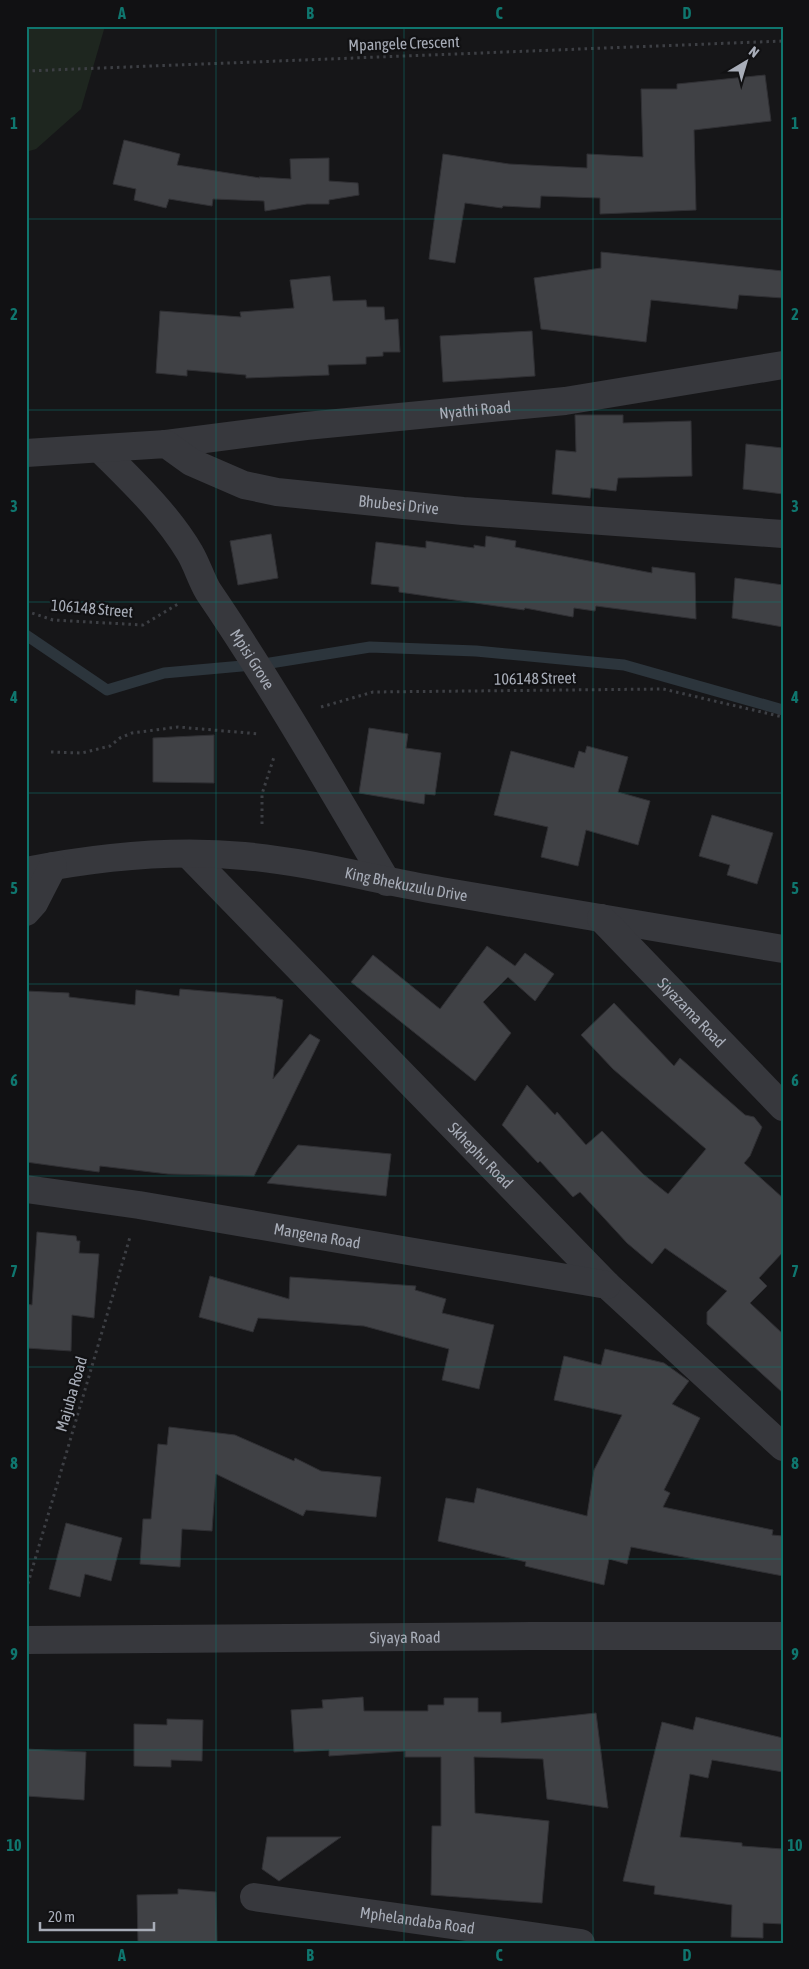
<svg xmlns="http://www.w3.org/2000/svg" width="809" height="1969" font-family="'Asap Condensed',sans-serif">
<style>
.green{fill:#1e261f}
.lines{fill:none;stroke-linecap:round;stroke-linejoin:round}
.stream{stroke:#2c353c;stroke-width:11}
.building{fill:#404145;stroke:#303034}
.path{stroke:#3d3f44;stroke-width:3;stroke-dasharray:2.5 4;stroke-linecap:butt}
.minor{stroke:#37383d;stroke-width:28}
.grid{fill:none;stroke:#0f766e;stroke-width:1;stroke-opacity:0.55}
.labels{text-anchor:middle;stroke-width:4.5;stroke-linejoin:round;paint-order:stroke}
.street-label{font-size:16px;fill:#a8adb8;stroke:#111113}
.neatline{fill:none;stroke:#0f766e;stroke-width:2}
.grid-label{font-size:16px;text-anchor:middle;font-weight:bold;fill:#0f766e}
</style>
<rect width="100%" height="100%" fill="#161618"/>
<!-- green -->
<path class="green" d="M 26,26 L 105,26 L 81,109 L 36,149 L 26,152 Z"/>
<g class="lines">
<!-- stream -->
<path class="stream" d="M 26,635 L 107,690 L 164,673 L 264,664 L 370,647 L 476,651 L 624,665 L 783,710"/>
</g>
<!-- building -->
<g class="building">
<path d="M 765,75 L 771,121 L 694,130 L 696,210 L 600,214 L 600,198 L 541,196 L 540,208 L 503,206 L 502,208 L 465,203 L 455,263 L 429,259 L 443,154 L 509,164 L 587,168 L 587,154 L 643,157 L 641,89 L 677,89 L 677,84 Z"/>
<path d="M 124,140 L 180,154 L 177,165 L 260,178 L 259,177 L 291,179 L 290,159 L 329,158 L 329,181 L 358,183 L 359,195 L 329,200 L 329,204 L 307,204 L 265,211 L 264,201 L 213,199 L 212,206 L 169,199 L 166,208 L 134,200 L 136,189 L 113,184 Z"/>
<path d="M 601,252 L 783,271 L 783,298 L 739,295 L 737,309 L 651,300 L 646,342 L 541,329 L 534,278 L 601,268 Z"/>
<path d="M 330,276 L 333,301 L 366,300 L 367,307 L 384,307 L 385,320 L 398,319 L 400,352 L 383,352 L 383,356 L 366,357 L 366,364 L 328,365 L 329,375 L 246,378 L 246,375 L 187,370 L 187,376 L 156,373 L 160,311 L 241,317 L 240,312 L 294,308 L 290,280 Z"/>
<path d="M 532,331 L 535,376 L 443,382 L 440,336 Z"/>
<path d="M 575,415 L 623,415 L 623,423 L 691,421 L 692,476 L 618,478 L 616,491 L 591,488 L 590,498 L 552,494 L 556,450 L 576,452 Z"/>
<path d="M 746,444 L 783,448 L 783,494 L 743,489 Z"/>
<path d="M 271,534 L 278,578 L 238,585 L 230,541 Z"/>
<path d="M 486,536 L 516,541 L 515,547 L 652,573 L 652,567 L 695,573 L 696,619 L 596,606 L 595,611 L 574,608 L 573,617 L 525,608 L 524,610 L 399,592 L 399,587 L 371,584 L 376,542 L 426,548 L 426,541 L 474,548 L 474,545 L 485,547 Z"/>
<path d="M 735,578 L 783,585 L 783,627 L 732,618 Z"/>
<path d="M 369,728 L 408,734 L 406,748 L 441,753 L 435,795 L 425,794 L 424,804 L 359,793 Z"/>
<path d="M 214,735 L 214,783 L 153,782 L 153,738 Z"/>
<path d="M 587,746 L 628,757 L 618,792 L 650,801 L 638,845 L 586,830 L 578,866 L 541,857 L 548,827 L 494,815 L 511,751 L 574,768 L 579,751 L 585,753 Z"/>
<path d="M 712,815 L 773,833 L 757,884 L 727,875 L 730,865 L 699,856 Z"/>
<path d="M 487,946 L 515,966 L 525,953 L 554,974 L 535,1001 L 508,977 L 483,1002 L 511,1033 L 475,1081 L 351,982 L 373,955 L 440,1009 Z"/>
<path d="M 180,989 L 276,997 L 276,998 L 283,1000 L 273,1079 L 310,1034 L 320,1040 L 254,1176 L 168,1174 L 100,1166 L 99,1172 L 26,1162 L 26,991 L 69,993 L 69,997 L 135,1005 L 136,990 L 179,996 Z"/>
<path d="M 614,1003 L 674,1066 L 680,1058 L 745,1115 L 754,1117 L 762,1127 L 750,1156 L 744,1163 L 783,1198 L 783,1252 L 759,1278 L 767,1286 L 750,1303 L 783,1334 L 783,1393 L 707,1324 L 707,1312 L 727,1291 L 665,1248 L 652,1264 L 627,1243 L 580,1192 L 573,1197 L 540,1161 L 538,1163 L 502,1125 L 527,1085 L 555,1115 L 557,1112 L 586,1145 L 602,1131 L 643,1174 L 668,1194 L 706,1149 L 613,1069 L 581,1035 Z"/>
<path d="M 298,1145 L 391,1154 L 386,1196 L 267,1183 Z"/>
<path d="M 37,1232 L 76,1236 L 77,1241 L 80,1241 L 79,1253 L 99,1254 L 94,1318 L 72,1315 L 71,1351 L 26,1348 L 26,1304 L 32,1305 Z"/>
<path d="M 210,1276 L 289,1299 L 290,1277 L 416,1286 L 415,1290 L 446,1299 L 442,1313 L 494,1325 L 479,1389 L 442,1380 L 449,1349 L 364,1326 L 258,1318 L 253,1332 L 199,1317 Z"/>
<path d="M 605,1349 L 664,1363 L 689,1381 L 672,1404 L 700,1418 L 664,1490 L 670,1493 L 663,1507 L 773,1530 L 772,1535 L 783,1536 L 783,1576 L 631,1547 L 627,1564 L 609,1559 L 604,1585 L 525,1566 L 526,1562 L 438,1541 L 446,1498 L 474,1503 L 477,1488 L 587,1516 L 594,1470 L 622,1415 L 554,1400 L 564,1356 L 601,1365 Z"/>
<path d="M 169,1427 L 235,1435 L 294,1461 L 295,1458 L 321,1471 L 381,1477 L 376,1517 L 306,1510 L 303,1516 L 216,1474 L 212,1531 L 182,1529 L 180,1567 L 140,1564 L 143,1519 L 151,1519 L 158,1444 L 167,1445 Z"/>
<path d="M 66,1523 L 122,1538 L 111,1581 L 85,1574 L 80,1597 L 49,1589 Z"/>
<path d="M 363,1697 L 364,1711 L 428,1711 L 428,1705 L 444,1705 L 444,1698 L 478,1698 L 478,1712 L 501,1712 L 501,1723 L 596,1713 L 608,1808 L 547,1799 L 543,1759 L 474,1757 L 475,1813 L 549,1821 L 542,1903 L 431,1895 L 432,1826 L 441,1826 L 441,1757 L 405,1757 L 405,1751 L 329,1756 L 329,1750 L 294,1752 L 291,1710 L 323,1708 L 322,1700 Z"/>
<path d="M 696,1717 L 783,1738 L 783,1772 L 712,1760 L 708,1778 L 690,1774 L 680,1837 L 742,1843 L 742,1846 L 783,1849 L 783,1924 L 763,1923 L 763,1938 L 731,1937 L 732,1905 L 654,1894 L 655,1886 L 623,1881 L 662,1722 L 693,1730 Z"/>
<path d="M 167,1719 L 203,1720 L 202,1761 L 171,1760 L 171,1767 L 134,1766 L 134,1724 L 167,1725 Z"/>
<path d="M 26,1749 L 86,1752 L 84,1800 L 26,1796 Z"/>
<path d="M 267,1837 L 341,1837 L 279,1881 L 262,1869 Z"/>
<path d="M 178,1889 L 216,1892 L 217,1943 L 138,1943 L 137,1895 L 178,1894 Z"/>
</g>
<g class="lines">
<!-- path -->
<g class="path">
<path d="M 26,71 L 783,41"/>
<path d="M 26,611 L 53,620 L 143,625 L 178,604"/>
<path d="M 321,707 L 373,692 L 663,689 L 783,717"/>
<path d="M 51,752 L 82,753 L 110,746 L 120,738 L 132,733 L 178,727 L 260,734"/>
<path d="M 262,824 L 262,794 L 274,757"/>
<path d="M 26,1590 L 130,1237"/>
</g>
<!-- minor -->
<g class="minor">
<path id="s1" d="M 166,444 L 306,426 L 565,401 L 783,365"/>
<path id="s2" d="M 101,450 C 133,482 167,514 190,553 C 197,565 201,579 208,591 C 272,685 329,784 387,882"/>
<path id="s3" d="M 26,453 L 166,444 L 191,462 L 214,472 L 244,485 L 277,492 L 463,511 L 783,534"/>
<path id="s4" d="M 188,854 L 607,1285 L 783,1447"/>
<path id="s5" d="M 26,871 C 97,857 172,849 244,856 C 311,862 376,880 441,891 C 555,910 669,930 783,949"/>
<path d="M 26,912 L 34,903 L 53,866"/>
<path id="s6" d="M 601,918 L 783,1107"/>
<path id="s7" d="M 26,1189 L 139,1205 L 607,1285"/>
<path id="s8" d="M 26,1640 L 531,1636 L 783,1636"/>
<path id="s9" d="M 254,1897 L 581,1943"/>
</g>
</g>
<!-- grid -->
<path class="grid" d="M 216,26 L 216,1943M 404,26 L 404,1943M 593,26 L 593,1943M 26,219 L 783,219M 26,410 L 783,410M 26,602 L 783,602M 26,793 L 783,793M 26,984 L 783,984M 26,1176 L 783,1176M 26,1367 L 783,1367M 26,1559 L 783,1559M 26,1750 L 783,1750"/>
<g class="labels">
<!-- street labels -->
<g class="street-label">
<text transform="translate(404 43) rotate(-2)" y="6">Mpangele Crescent</text>
<text dy="6" stroke="none"><textPath href="#s1" startOffset="311">Nyathi Road</textPath></text>
<text dy="6" stroke="none"><textPath href="#s3" startOffset="385">Bhubesi Drive</textPath></text>
<text transform="translate(92 608) rotate(5)" y="6">106148 Street</text>
<text dy="6" stroke="none"><textPath href="#s2" startOffset="260">Mpisi Grove</textPath></text>
<text transform="translate(535 678) rotate(-1)" y="6">106148 Street</text>
<text dy="6" stroke="none"><textPath href="#s5" startOffset="384">King Bhekuzulu Drive</textPath></text>
<text dy="6" stroke="none"><textPath href="#s6" startOffset="131">Siyazama Road</textPath></text>
<text dy="6" stroke="none"><textPath href="#s4" startOffset="420">Skhephu Road</textPath></text>
<text dy="6" stroke="none"><textPath href="#s7" startOffset="295">Mangena Road</textPath></text>
<text transform="translate(71 1394) rotate(-74)" y="6">Majuba Road</text>
<text dy="6" stroke="none"><textPath href="#s8" startOffset="379">Siyaya Road</textPath></text>
<text dy="6" stroke="none"><textPath href="#s9" startOffset="165">Mphelandaba Road</textPath></text>
</g>
</g>
<!-- border -->
<rect width="809" height="1969" fill="none" stroke="#111113" stroke-width="55"/>
<!-- north arrow -->
<g transform="translate(746 62) rotate(38)" stroke="#111113" stroke-width="4" paint-order="stroke">
<path d="M0-4L9 19L0 12L-9 19Z" fill="#a8adb8"/>
<text y="-8" font-size="14" font-weight="bold" text-anchor="middle" fill="#a8adb8">N</text>
</g>
<!-- scale -->
<path d="M40 1922v8h114v-8" fill="none" stroke="#a8adb8" stroke-width="2.5"/>
<text x="48" y="1922" font-size="15" fill="#a8adb8" stroke="#111113" stroke-width="4" paint-order="stroke">20 m</text>
<rect x="28" y="28" width="754" height="1914" class="neatline"/>
<g class="grid-label">
<text x="122" y="19">A</text>
<text x="310" y="19">B</text>
<text x="499" y="19">C</text>
<text x="687" y="19">D</text>
<text x="14" y="129">1</text>
<text x="795" y="129">1</text>
<text x="14" y="320">2</text>
<text x="795" y="320">2</text>
<text x="14" y="512">3</text>
<text x="795" y="512">3</text>
<text x="14" y="703">4</text>
<text x="795" y="703">4</text>
<text x="14" y="894">5</text>
<text x="795" y="894">5</text>
<text x="14" y="1086">6</text>
<text x="795" y="1086">6</text>
<text x="14" y="1277">7</text>
<text x="795" y="1277">7</text>
<text x="14" y="1469">8</text>
<text x="795" y="1469">8</text>
<text x="14" y="1660">9</text>
<text x="795" y="1660">9</text>
<text x="14" y="1851">10</text>
<text x="795" y="1851">10</text>
<text x="122" y="1961">A</text>
<text x="310" y="1961">B</text>
<text x="499" y="1961">C</text>
<text x="687" y="1961">D</text>
</g>
</svg>
